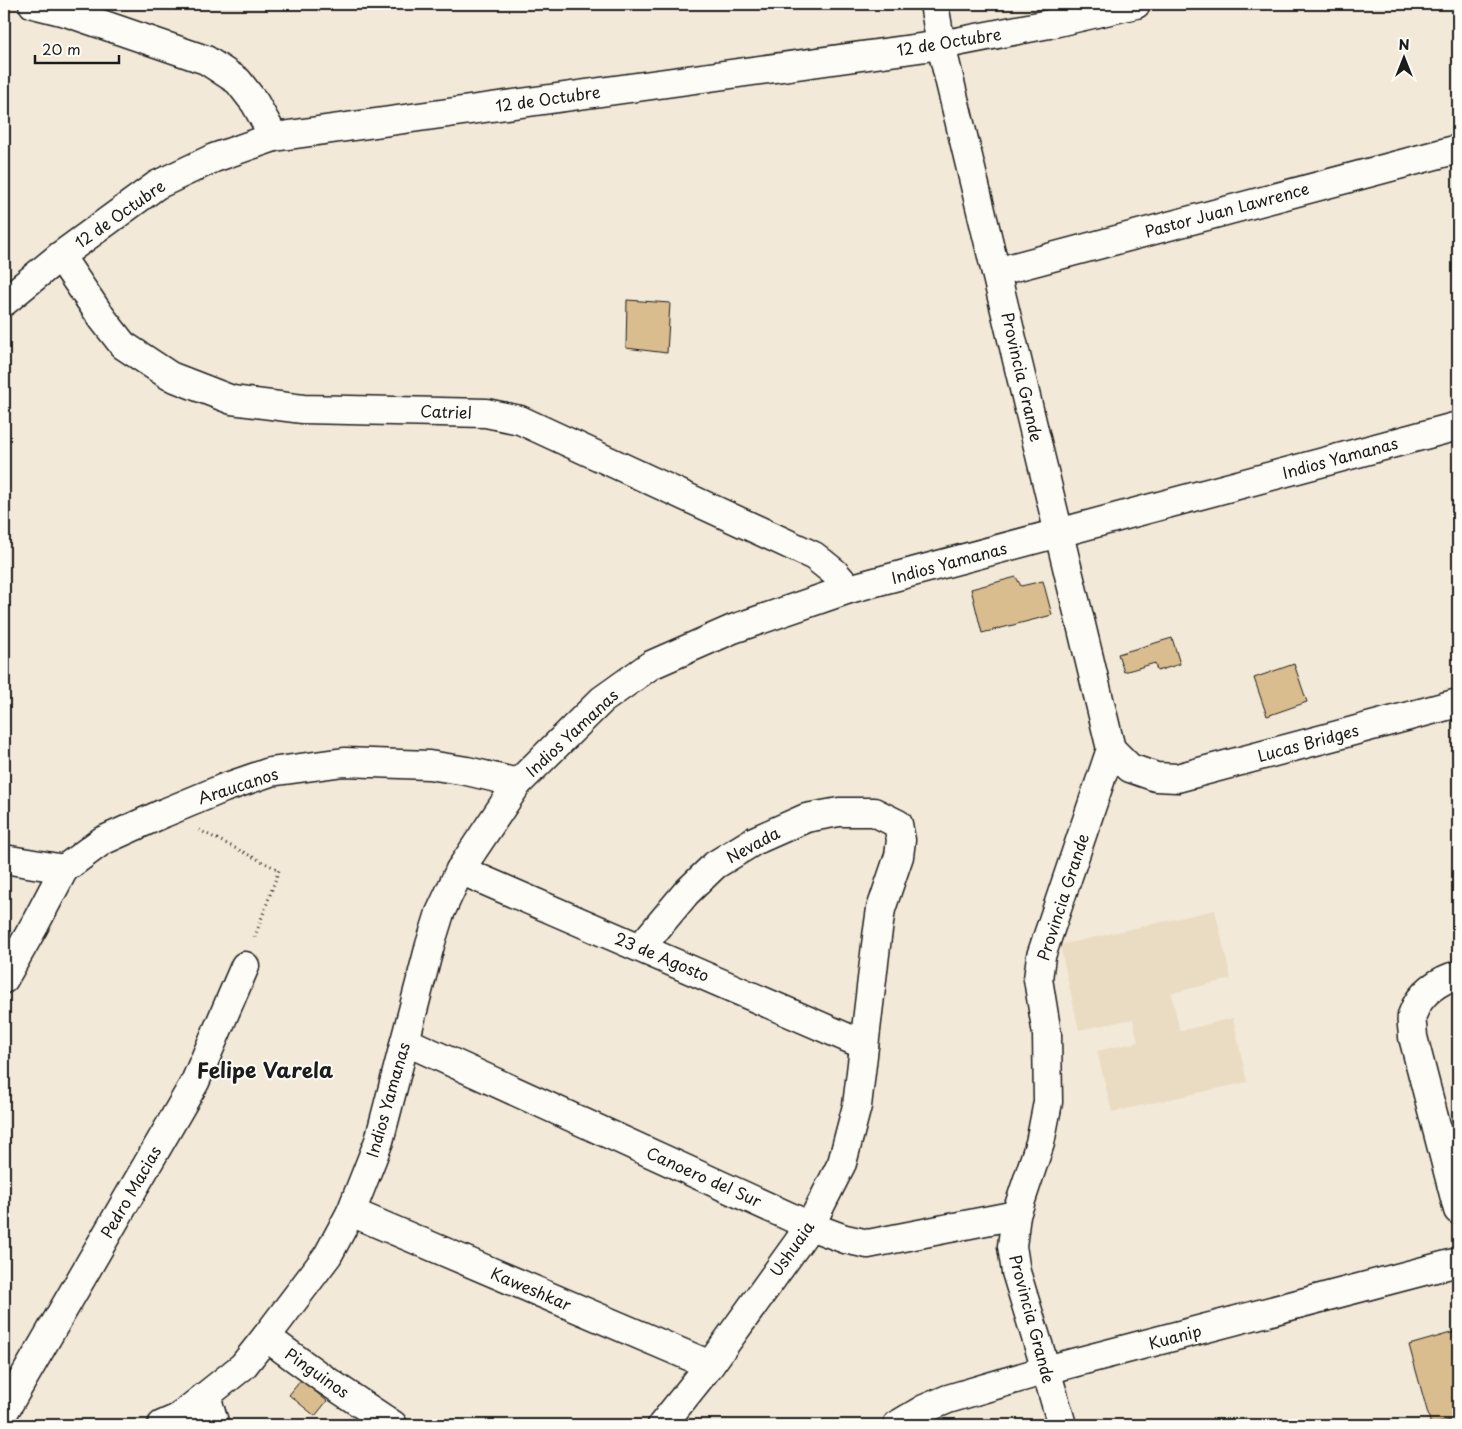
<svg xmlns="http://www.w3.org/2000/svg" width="1462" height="1429" font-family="'Playpen Sans',sans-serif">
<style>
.built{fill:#eadcc2}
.building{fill:#d9bd8e;stroke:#1c1c1c}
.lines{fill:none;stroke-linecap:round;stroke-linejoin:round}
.minor-casing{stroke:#1c1c1c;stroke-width:31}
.major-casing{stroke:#1c1c1c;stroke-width:31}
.path{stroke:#1c1c1c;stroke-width:3;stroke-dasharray:1 4;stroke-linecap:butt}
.minor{stroke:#fdfcf7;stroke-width:28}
.major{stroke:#fdfcf7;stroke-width:28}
.labels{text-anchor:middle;stroke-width:4;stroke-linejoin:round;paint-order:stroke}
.street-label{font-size:16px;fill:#1c1c1c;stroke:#fdfcf7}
.district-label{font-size:21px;font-weight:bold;fill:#1c1c1c;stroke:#fdfcf7}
</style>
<rect width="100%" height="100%" fill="#f2e9d8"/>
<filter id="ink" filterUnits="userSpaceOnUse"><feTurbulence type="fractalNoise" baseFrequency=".02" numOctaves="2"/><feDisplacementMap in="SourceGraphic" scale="10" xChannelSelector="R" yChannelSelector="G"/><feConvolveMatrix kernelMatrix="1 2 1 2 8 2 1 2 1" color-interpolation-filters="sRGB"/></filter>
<g filter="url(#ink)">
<!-- built -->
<path class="built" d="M 1215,910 L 1231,979 L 1171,993 L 1180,1031 L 1233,1018 L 1247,1082 L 1112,1112 L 1097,1051 L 1138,1042 L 1133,1019 L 1079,1030 L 1060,945 Z"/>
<!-- building -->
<g class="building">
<path d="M 627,300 L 670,303 L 667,353 L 626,348 Z"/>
<path d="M 1016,577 L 1021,586 L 1043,581 L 1052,615 L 982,633 L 971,589 Z"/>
<path d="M 1172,638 L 1180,664 L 1157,671 L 1155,663 L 1124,672 L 1118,654 Z"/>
<path d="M 1294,664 L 1307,702 L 1267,716 L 1254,678 Z"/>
<path d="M 1458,1331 L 1458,1418 L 1431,1425 L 1409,1345 Z"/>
<path d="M 301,1380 L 327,1401 L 315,1416 L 289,1395 Z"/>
</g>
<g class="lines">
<defs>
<g id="minor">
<path d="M 33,4 L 69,13 L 206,60 L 238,81 L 255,103 L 274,137"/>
<path d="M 934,4 L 941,45 L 1111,749 L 1041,956 L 1038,979 L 1047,1034 L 1048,1102 L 1040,1143 L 1016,1215 L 1012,1246 L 1016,1272 L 1046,1370 L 1062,1425"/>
<path d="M 60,256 L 102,318 L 123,345 L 170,376 L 232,400 L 303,409 L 486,413 L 520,420 L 814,556 L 834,572 L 849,589"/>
<path d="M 996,272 L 1458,149"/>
<path d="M 1111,749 L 1130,768 L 1156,777 L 1177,778 L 1458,703"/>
<path d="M 4,859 L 64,869 L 102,841 L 164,813 L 224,788 L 270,772 L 344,762 L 429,765 L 467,771 L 518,783"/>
<path d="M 460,870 L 864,1045"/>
<path d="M 641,947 L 686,893 L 715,865 L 754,841 L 806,818 L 839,812 L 874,812 L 898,824 L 901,840 L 899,856 L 881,909 L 877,937 L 857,1106 L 842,1163 L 810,1226 L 710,1365 L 662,1425"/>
<path d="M 1458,975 C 1439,980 1420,993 1413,1013 C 1410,1019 1413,1030 1413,1037 L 1458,1210"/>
<path d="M 4,979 L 34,926 L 64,869"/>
<path d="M 405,1041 L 810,1226 L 845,1239 L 868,1244 L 1016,1215"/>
<path d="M 351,1212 L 710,1365"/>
<path d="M 266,1337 L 321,1377 L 393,1425"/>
<path d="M 206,1396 L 215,1425"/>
<path d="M 4,1412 L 195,1082 L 245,966"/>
<path d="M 162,1425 L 178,1418 L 243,1366 L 266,1337 L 328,1255 L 351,1212 L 379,1141 L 430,945 L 440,913 L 460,870 L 518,783 L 602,700 L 651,665 L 733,629 L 849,589 L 1458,426"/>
</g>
<g id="major">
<path d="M 4,302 L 60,256 L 157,185 L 214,158 L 274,137 L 941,45 L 1049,24 L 1136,4"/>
<path d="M 897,1425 L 924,1409 L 948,1399 L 1046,1370 L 1458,1262"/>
</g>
</defs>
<!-- minor casing -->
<use href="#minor" class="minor-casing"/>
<!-- major casing -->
<use href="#major" class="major-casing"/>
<!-- path -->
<path class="path" d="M 199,830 L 279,870 L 254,939"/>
<!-- minor -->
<use href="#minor" class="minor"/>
<!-- major -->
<use href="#major" class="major"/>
</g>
</g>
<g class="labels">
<!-- street labels -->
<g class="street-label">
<text transform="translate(949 42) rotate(-9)" y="6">12 de Octubre</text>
<text transform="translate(548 99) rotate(-8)" y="6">12 de Octubre</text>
<text transform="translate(1227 210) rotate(-15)" y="6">Pastor Juan Lawrence</text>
<text transform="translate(120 214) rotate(-35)" y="6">12 de Octubre</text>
<text transform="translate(1022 377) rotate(77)" y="6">Provincia Grande</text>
<text transform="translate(446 412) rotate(2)" y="6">Catriel</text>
<text transform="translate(1340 458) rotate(-15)" y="6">Indios Yamanas</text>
<text transform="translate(949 563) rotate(-15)" y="6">Indios Yamanas</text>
<text transform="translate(572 733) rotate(-43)" y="6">Indios Yamanas</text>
<text transform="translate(1308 743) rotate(-15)" y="6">Lucas Bridges</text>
<text transform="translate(238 786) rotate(-18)" y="6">Araucanos</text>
<text transform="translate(753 845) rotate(-28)" y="6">Nevada</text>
<text transform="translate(1063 897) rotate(-72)" y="6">Provincia Grande</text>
<text transform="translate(662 957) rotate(23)" y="6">23 de Agosto</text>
<text transform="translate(388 1100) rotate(-74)" y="6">Indios Yamanas</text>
<text transform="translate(704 1177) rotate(24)" y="6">Canoero del Sur</text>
<text transform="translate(131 1192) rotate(-60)" y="6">Pedro Macias</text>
<text transform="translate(792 1249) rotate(-55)" y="6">Ushuaia</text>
<text transform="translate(531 1289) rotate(23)" y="6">Kaweshkar</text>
<text transform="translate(1032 1319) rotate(75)" y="6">Provincia Grande</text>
<text transform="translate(1175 1337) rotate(-15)" y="6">Kuanip</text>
<text transform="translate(317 1373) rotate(35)" y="6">Pinguinos</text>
</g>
<!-- district labels -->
<g class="district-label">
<text x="265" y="1078">Felipe Varela</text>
</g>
</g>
<!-- margin -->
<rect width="1462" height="1429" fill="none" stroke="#fdfcf7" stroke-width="20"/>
<rect x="10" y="10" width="1442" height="1409" fill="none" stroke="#1c1c1c" stroke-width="2" filter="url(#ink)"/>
<!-- north arrow -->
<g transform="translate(1404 58)" stroke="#fdfcf7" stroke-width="4" paint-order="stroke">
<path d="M0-4L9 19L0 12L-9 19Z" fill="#1c1c1c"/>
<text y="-8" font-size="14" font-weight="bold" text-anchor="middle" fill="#1c1c1c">N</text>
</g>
<!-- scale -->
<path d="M35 55v8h84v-8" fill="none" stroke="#1c1c1c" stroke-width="2.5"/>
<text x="42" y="55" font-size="15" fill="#1c1c1c" stroke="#fdfcf7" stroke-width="4" paint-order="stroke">20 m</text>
</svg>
